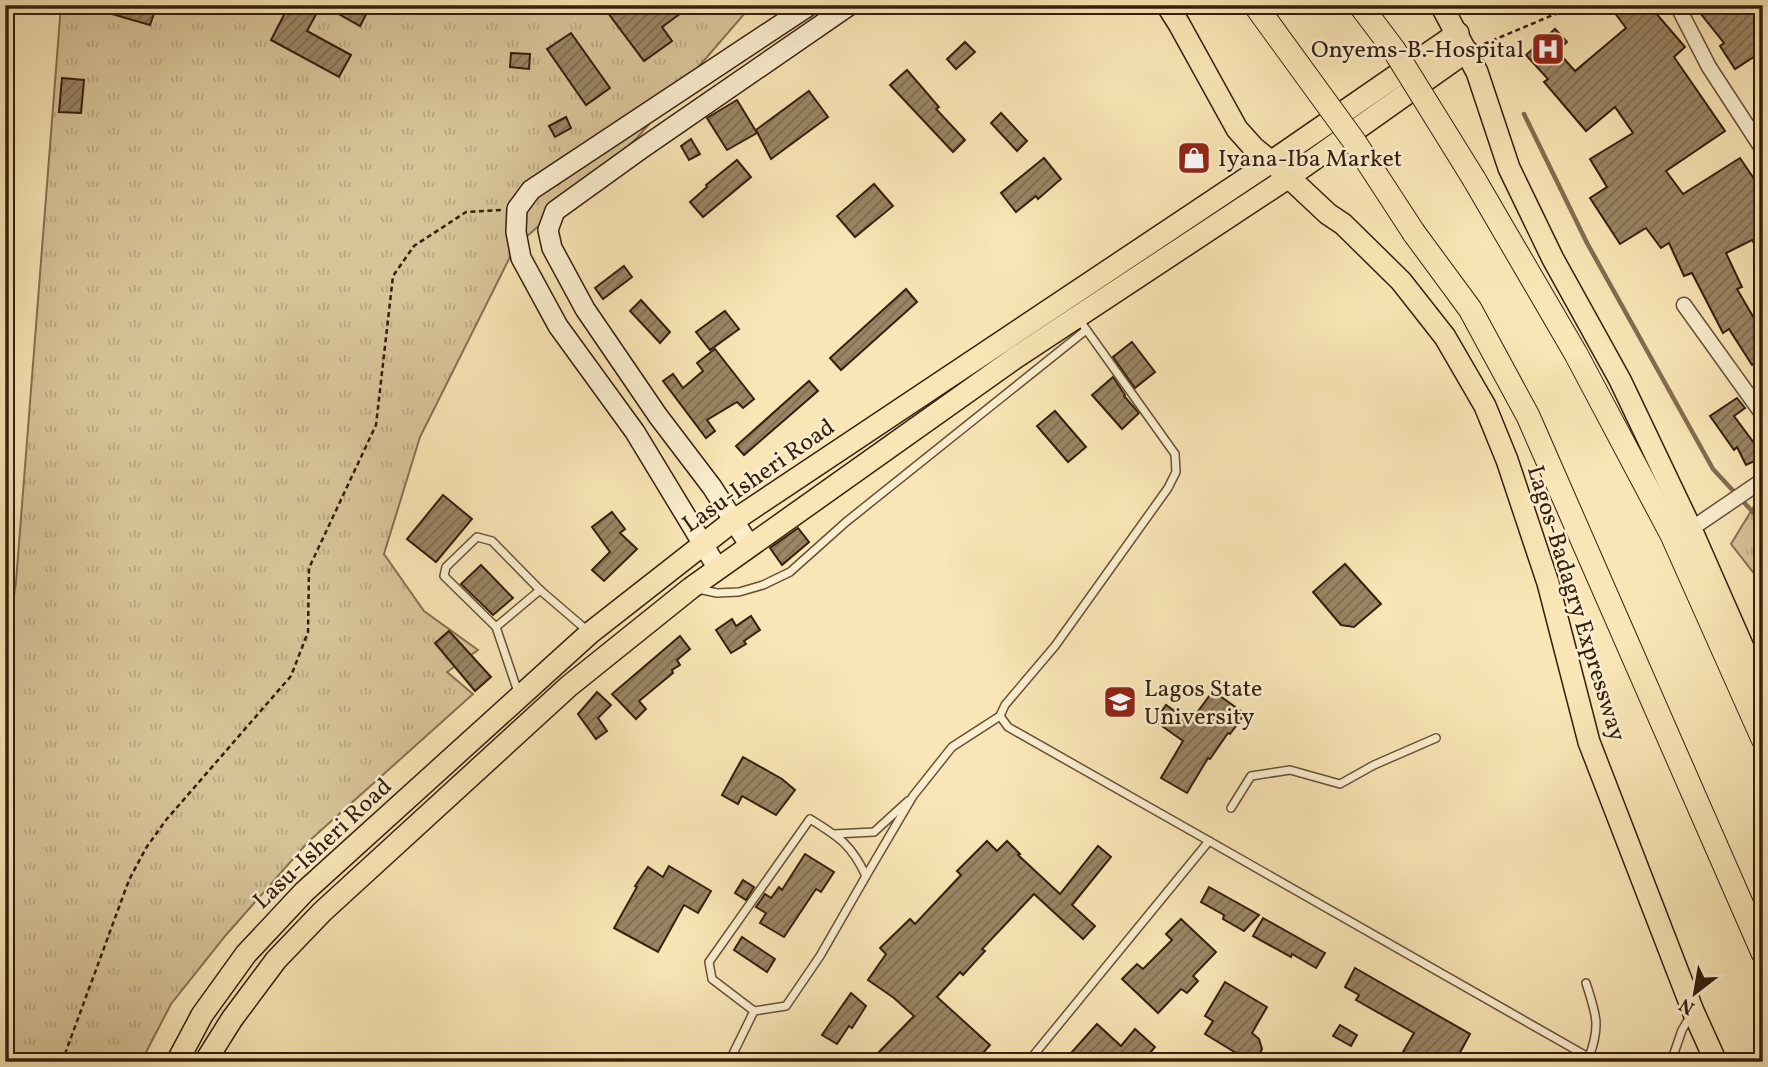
<svg xmlns="http://www.w3.org/2000/svg" width="1768" height="1067" font-family="Vollkorn,serif">
<style>
.grass{fill:url(#grass-tufts);stroke:#877052;stroke-width:2}
.lines{fill:none;stroke-linecap:round;stroke-linejoin:round}
.stream{stroke:#836d4f;stroke-width:4.5}
.building{fill:url(#building-hatch);stroke:#361e0c;stroke-width:2}
.service-casing{stroke:#675036;stroke-width:10}
.minor-casing{stroke:#675036;stroke-width:17}
.secondary-casing{stroke:#361e0c;stroke-width:22}
.primary-casing{stroke:#361e0c;stroke-width:24}
.trunk-casing{stroke:#361e0c;stroke-width:25}
.path{stroke:#361e0c;stroke-width:2.5;stroke-dasharray:5 3.5;stroke-linecap:butt}
.service{stroke:#fbeecf;stroke-width:7}
.minor{stroke:#fbeecf;stroke-width:14}
.secondary{stroke:#fbeecf;stroke-width:19}
.primary{stroke:#f9e5b5;stroke-width:21}
.trunk{stroke:#f9e5b5;stroke-width:23}
.trunk-bridge-casing{stroke:#361e0c;stroke-width:25;stroke-linecap:butt}
.trunk-bridge{stroke:#f9e5b5;stroke-width:23}
.labels{text-anchor:middle;stroke-width:5;stroke-linejoin:round;paint-order:stroke}
.poi-label{font-size:24px;fill:#361e0c;stroke:#fbeecf;text-anchor:start}
.street-label{font-size:24px;fill:#361e0c;stroke:#fbeecf}
</style>
<defs>
<pattern id="grass-tufts" width="24" height="20" patternUnits="userSpaceOnUse" patternTransform="scale(1.75)"><rect width="24" height="20" fill="#d8c398"/><path d="M3 7l-1-3M5 7V3M7 7l1-3M15 17l-1-3M17 17v-4M19 17l1-3" fill="none" stroke="#baa782"/></pattern>
<pattern id="building-hatch" width="6" height="6" patternUnits="userSpaceOnUse" patternTransform="scale(1.75)"><rect width="6" height="6" fill="#9b8564"/><path d="M-1 1l2-2M0 6l6-6M5 7l2-2" fill="none" stroke="#7f6c51"/></pattern>
</defs>
<rect width="100%" height="100%" fill="#f9e5b5"/>
<filter id="stains"><feTurbulence type="fractalNoise" baseFrequency=".00286" numOctaves="4"/><feColorMatrix values="0 0 0 0 .2 0 0 0 0 .09 0 0 0 0 .02 0 0 0 .5 -.17"/></filter>
<radialGradient id="worn" r=".72"><stop offset=".6" stop-color="#630" stop-opacity="0"/><stop offset="1" stop-color="#630" stop-opacity=".3"/></radialGradient>
<!-- grass -->
<g class="grass">
<path d="M 61,5 L 752,5 L 637,138 L 515,247 L 420,437 L 384,554 L 424,611 L 478,650 L 447,672 L 473,694 L 308,842 L 226,935 L 171,1004 L 141,1062 L 5,1062 L 5,653 L 16,582 Z"/>
<path d="M 1756,503 L 1763,525 L 1763,585 L 1731,544 Z"/>
</g>
<g class="lines">
<!-- stream -->
<path class="stream" d="M 1524,114 L 1587,243 L 1713,469 L 1763,523"/>
</g>
<!-- building -->
<g class="building">
<path d="M 98,5 L 157,5 L 150,25 L 98,10 Z"/>
<path d="M 289,5 L 321,5 L 307,31 L 351,55 L 339,77 L 271,40 Z"/>
<path d="M 323,5 L 371,5 L 360,26 Z"/>
<path d="M 602,5 L 692,5 L 662,27 L 672,41 L 644,61 Z"/>
<path d="M 1609,5 L 1649,5 L 1685,47 L 1674,57 L 1725,131 L 1666,171 L 1683,194 L 1740,158 L 1763,192 L 1763,258 L 1752,240 L 1726,253 L 1742,287 L 1737,289 L 1758,325 L 1763,322 L 1763,359 L 1752,365 L 1729,329 L 1723,333 L 1692,273 L 1684,276 L 1669,243 L 1661,248 L 1646,228 L 1620,244 L 1590,198 L 1607,187 L 1590,159 L 1633,133 L 1615,107 L 1586,131 L 1544,82 L 1548,79 L 1526,55 L 1555,29 L 1567,42 L 1557,51 L 1575,71 L 1626,28 Z"/>
<path d="M 1697,5 L 1750,5 L 1763,21 L 1763,51 L 1735,69 L 1720,46 L 1724,43 L 1701,14 L 1703,12 Z"/>
<path d="M 571,33 L 610,88 L 586,105 L 547,49 Z"/>
<path d="M 965,42 L 975,52 L 956,69 L 947,59 Z"/>
<path d="M 511,53 L 530,54 L 529,69 L 510,67 Z"/>
<path d="M 907,70 L 939,107 L 936,109 L 965,140 L 953,152 L 890,85 Z"/>
<path d="M 62,78 L 84,80 L 81,113 L 59,112 Z"/>
<path d="M 809,91 L 828,117 L 771,159 L 756,130 Z"/>
<path d="M 737,100 L 757,133 L 727,150 L 707,118 Z"/>
<path d="M 1001,113 L 1027,141 L 1017,151 L 991,123 Z"/>
<path d="M 566,117 L 571,128 L 555,137 L 549,126 Z"/>
<path d="M 691,139 L 700,154 L 689,160 L 681,146 Z"/>
<path d="M 1044,158 L 1061,179 L 1038,199 L 1036,196 L 1016,212 L 1001,193 Z"/>
<path d="M 737,160 L 751,177 L 703,217 L 690,202 L 707,187 L 706,185 Z"/>
<path d="M 874,184 L 893,206 L 855,237 L 837,216 Z"/>
<path d="M 624,266 L 632,277 L 603,299 L 595,288 Z"/>
<path d="M 906,289 L 917,302 L 841,370 L 830,358 Z"/>
<path d="M 641,300 L 670,332 L 660,343 L 630,311 Z"/>
<path d="M 725,311 L 739,329 L 710,350 L 696,332 Z"/>
<path d="M 1132,342 L 1155,372 L 1135,388 L 1113,357 Z"/>
<path d="M 715,349 L 754,399 L 743,408 L 737,402 L 707,420 L 715,431 L 706,438 L 663,381 L 673,374 L 683,388 L 703,371 L 697,363 Z"/>
<path d="M 1113,377 L 1125,395 L 1124,396 L 1139,413 L 1122,429 L 1092,395 Z"/>
<path d="M 809,381 L 818,391 L 744,455 L 736,446 Z"/>
<path d="M 1737,398 L 1745,408 L 1734,416 L 1754,443 L 1763,439 L 1763,457 L 1746,465 L 1737,447 L 1734,450 L 1710,416 Z"/>
<path d="M 1055,411 L 1086,447 L 1068,462 L 1037,426 Z"/>
<path d="M 443,495 L 472,519 L 436,562 L 407,539 Z"/>
<path d="M 612,512 L 625,529 L 620,533 L 637,549 L 604,581 L 592,570 L 610,552 L 592,527 Z"/>
<path d="M 798,528 L 809,542 L 782,565 L 770,548 Z"/>
<path d="M 1345,564 L 1381,604 L 1354,627 L 1341,625 L 1313,592 Z"/>
<path d="M 481,565 L 513,598 L 493,615 L 461,584 Z"/>
<path d="M 751,616 L 760,630 L 744,641 L 746,644 L 731,653 L 716,630 L 732,619 L 736,626 Z"/>
<path d="M 449,631 L 491,677 L 475,691 L 435,643 Z"/>
<path d="M 680,636 L 690,649 L 677,660 L 680,665 L 672,670 L 673,673 L 639,701 L 646,709 L 636,719 L 612,694 Z"/>
<path d="M 1213,691 L 1245,714 L 1230,734 L 1228,733 L 1210,759 L 1208,758 L 1187,793 L 1161,778 L 1183,741 L 1155,721 L 1166,705 L 1190,722 Z"/>
<path d="M 597,692 L 611,705 L 598,718 L 607,731 L 596,739 L 578,714 Z"/>
<path d="M 743,757 L 782,779 L 795,790 L 776,815 L 742,796 L 738,804 L 722,795 Z"/>
<path d="M 987,841 L 997,851 L 1007,841 L 1020,854 L 1018,855 L 1060,894 L 1098,846 L 1111,857 L 1072,905 L 1095,926 L 1083,939 L 1034,894 L 982,949 L 985,951 L 963,975 L 960,972 L 937,997 L 990,1045 L 975,1062 L 886,1062 L 877,1054 L 914,1016 L 894,998 L 868,980 L 886,954 L 880,948 L 910,919 L 915,924 L 961,875 L 957,871 Z"/>
<path d="M 805,854 L 834,872 L 821,892 L 816,889 L 784,937 L 760,923 L 766,913 L 756,907 L 765,894 L 771,898 L 779,887 L 782,890 Z"/>
<path d="M 669,866 L 711,891 L 698,913 L 684,905 L 658,952 L 614,928 L 637,887 L 635,886 L 648,867 L 663,877 Z"/>
<path d="M 743,880 L 754,887 L 746,900 L 735,893 Z"/>
<path d="M 1209,887 L 1259,915 L 1244,931 L 1223,919 L 1224,915 L 1201,902 Z"/>
<path d="M 1263,918 L 1325,953 L 1316,968 L 1292,954 L 1291,957 L 1253,936 Z"/>
<path d="M 1181,919 L 1216,952 L 1193,976 L 1198,981 L 1187,993 L 1181,989 L 1158,1013 L 1122,979 L 1137,964 L 1143,969 L 1172,940 L 1166,934 Z"/>
<path d="M 742,937 L 775,959 L 767,972 L 734,950 Z"/>
<path d="M 1355,968 L 1470,1034 L 1455,1062 L 1397,1062 L 1414,1033 L 1356,1000 L 1359,995 L 1345,987 Z"/>
<path d="M 1225,982 L 1267,1007 L 1252,1033 L 1259,1039 L 1262,1049 L 1260,1054 L 1252,1061 L 1241,1059 L 1236,1053 L 1205,1034 L 1213,1021 L 1205,1016 Z"/>
<path d="M 851,993 L 866,1006 L 852,1028 L 849,1026 L 837,1044 L 822,1035 Z"/>
<path d="M 1097,1024 L 1121,1046 L 1135,1029 L 1155,1047 L 1142,1062 L 1063,1062 Z"/>
<path d="M 1340,1025 L 1357,1035 L 1351,1046 L 1333,1036 Z"/>
</g>
<g class="lines">
<defs>
<g id="service">
<path d="M 1078,318 L 1175,454 L 1176,472 L 1168,488 L 1055,646 L 1005,705 L 1000,716 L 1008,727 L 1209,841"/>
<path d="M 698,589 L 717,593 L 739,592 L 763,585 L 790,572 L 846,522 L 1086,330"/>
<path d="M 496,627 L 444,576 L 446,567 L 477,537 L 492,541 L 540,590"/>
<path d="M 518,692 L 496,627 L 540,590 L 589,632"/>
<path d="M 1231,808 L 1251,776 L 1290,770 L 1340,784 L 1374,765 L 1436,738"/>
<path d="M 834,834 L 874,832 L 908,801"/>
<path d="M 866,876 L 913,796 L 952,747 L 1000,716"/>
<path d="M 1586,983 C 1596,1014 1601,1025 1589,1057"/>
<path d="M 729,1062 L 754,1011 L 712,979 L 709,962 L 810,819 C 839,837 851,844 866,876 L 820,956 L 786,1006 L 754,1011"/>
<path d="M 1028,1062 L 1209,841 L 1597,1062"/>
<path d="M 1671,1062 L 1682,1030 L 1691,1015"/>
</g>
<g id="minor">
<path d="M 1677,5 L 1709,67 L 1763,150"/>
<path d="M 1684,305 L 1763,415"/>
<path d="M 1691,529 L 1763,480"/>
</g>
<g id="secondary">
<path d="M 750,546 L 712,487 L 658,416 L 585,309 L 552,248 L 548,230 L 555,211 L 641,149 L 850,5"/>
<path d="M 718,569 L 635,432 L 558,326 L 521,258 L 516,232 L 517,209 L 531,190 L 810,5"/>
</g>
<g id="primary">
<path d="M 1167,5 L 1179,24 L 1237,129 L 1254,148 L 1280,169 L 1328,214 L 1343,224 L 1401,281 L 1445,337 L 1485,406 L 1507,460 L 1548,583 L 1589,742 L 1693,1011 L 1716,1062"/>
<path d="M 1441,5 L 1477,72 L 1509,168 L 1553,259 L 1620,380 L 1691,529 L 1763,693"/>
<path d="M 177,1062 L 202,1015 L 246,954 L 304,892 L 590,633 L 733,521 L 1271,162 L 1458,33"/>
<path d="M 205,1062 L 232,1019 L 276,960 L 322,912 L 569,686 L 691,588 L 1015,358 L 1289,177 L 1467,51"/>
</g>
<g id="trunk">
<path d="M 1474,179 L 1576,354 L 1672,535 L 1763,739"/>
<path d="M 1414,233 L 1470,309 L 1528,416 L 1763,953"/>
</g>
</defs>
<!-- service casing -->
<use href="#service" class="service-casing"/>
<!-- minor casing -->
<use href="#minor" class="minor-casing"/>
<!-- secondary casing -->
<use href="#secondary" class="secondary-casing"/>
<!-- primary casing -->
<use href="#primary" class="primary-casing"/>
<!-- trunk casing -->
<use href="#trunk" class="trunk-casing"/>
<!-- path -->
<g class="path">
<path d="M 1484,44 L 1553,15 L 1582,5"/>
<path d="M 62,1062 L 129,880 L 146,848 L 166,820 L 291,676 L 308,632 L 309,568 L 376,425 L 393,276 L 414,246 L 466,212 L 501,210"/>
</g>
<!-- service -->
<use href="#service" class="service"/>
<!-- minor -->
<use href="#minor" class="minor"/>
<!-- secondary -->
<use href="#secondary" class="secondary"/>
<!-- primary -->
<use href="#primary" class="primary"/>
<!-- trunk -->
<use href="#trunk" class="trunk"/>
<defs>
<g id="trunk-bridge">
<path d="M 1255,5 L 1354,141 L 1414,233"/>
<path d="M 1360,5 L 1394,50 L 1474,179"/>
</g>
</defs>
<!-- trunk-bridge casing -->
<use href="#trunk-bridge" class="trunk-bridge-casing"/>
<!-- trunk-bridge -->
<use href="#trunk-bridge" class="trunk-bridge"/>
</g>
<!-- icons -->
<defs>
<symbol id="hospital-square" viewBox="-11 -11 22 22"><rect x="-9" y="-9" width="18" height="18" rx="4" fill="#8f2418" stroke="#fbeecf"/><path d="M-5-5h3v3.5h4V-5h3V5h-3V1.5h-4V5h-3Z" fill="#fff"/></symbol>
<symbol id="shop-square" viewBox="-11 -11 22 22"><rect x="-9" y="-9" width="18" height="18" rx="4" fill="#8f2418" stroke="#fbeecf"/><path d="M-5-2.5h2.3a2.7 3.5 0 0 1 5.4 0H5L5.5 6h-11ZM-1.5-2.5h3a1.5 2.3 0 0 0-3 0Z" fill="#fff"/></symbol>
<symbol id="university-square" viewBox="-11 -11 22 22"><rect x="-9" y="-9" width="18" height="18" rx="4" fill="#8f2418" stroke="#fbeecf"/><path d="M0-5L7-2L0 1L-7-2ZM-4 1L0 2.5L4 1V4Q0 6-4 4Z" fill="#fff"/></symbol>
</defs>
<g fill-rule="evenodd">
<use href="#hospital-square" x="1529" y="30" width="38" height="38"/>
<use href="#shop-square" x="1175" y="139" width="38" height="38"/>
<use href="#university-square" x="1101" y="683" width="38" height="38"/>
</g>
<g class="labels">
<!-- poi labels -->
<g class="poi-label">
<text x="1524" y="57" text-anchor="end">Onyems-B.-Hospital</text>
<text x="1218" y="166">Iyana-Iba Market</text>
<text x="1144" y="696">Lagos State<tspan x="1144" dy="28">University</tspan></text>
</g>
<!-- street labels -->
<g class="street-label">
<text transform="translate(758 475) rotate(-35)" y="8">Lasu-Isheri Road</text>
<text transform="translate(1577 603) rotate(73)" y="8">Lagos-Badagry Expressway</text>
<text transform="translate(322 843) rotate(-43)" y="8">Lasu-Isheri Road</text>
</g>
</g>
<!-- margin -->
<rect width="1768" height="1067" fill="none" stroke="#f9e5b5" stroke-width="28"/>
<rect x="7" y="7" width="1754" height="1053" fill="none" stroke="#361e0c" stroke-width="3.5"/>
<rect x="14" y="14" width="1740" height="1039" fill="none" stroke="#361e0c" stroke-width="2"/>
<!-- north arrow -->
<g transform="translate(1695 993) rotate(211)" stroke="#fbeecf" stroke-width="5" paint-order="stroke">
<path d="M0-5L12 26L0 18L-12 26Z" fill="#361e0c"/>
<text y="-10" font-size="19" font-weight="bold" text-anchor="middle" fill="#361e0c">N</text>
</g>
<rect width="100%" height="100%" filter="url(#stains)"/>
<rect width="100%" height="100%" fill="url(#worn)"/>
</svg>
